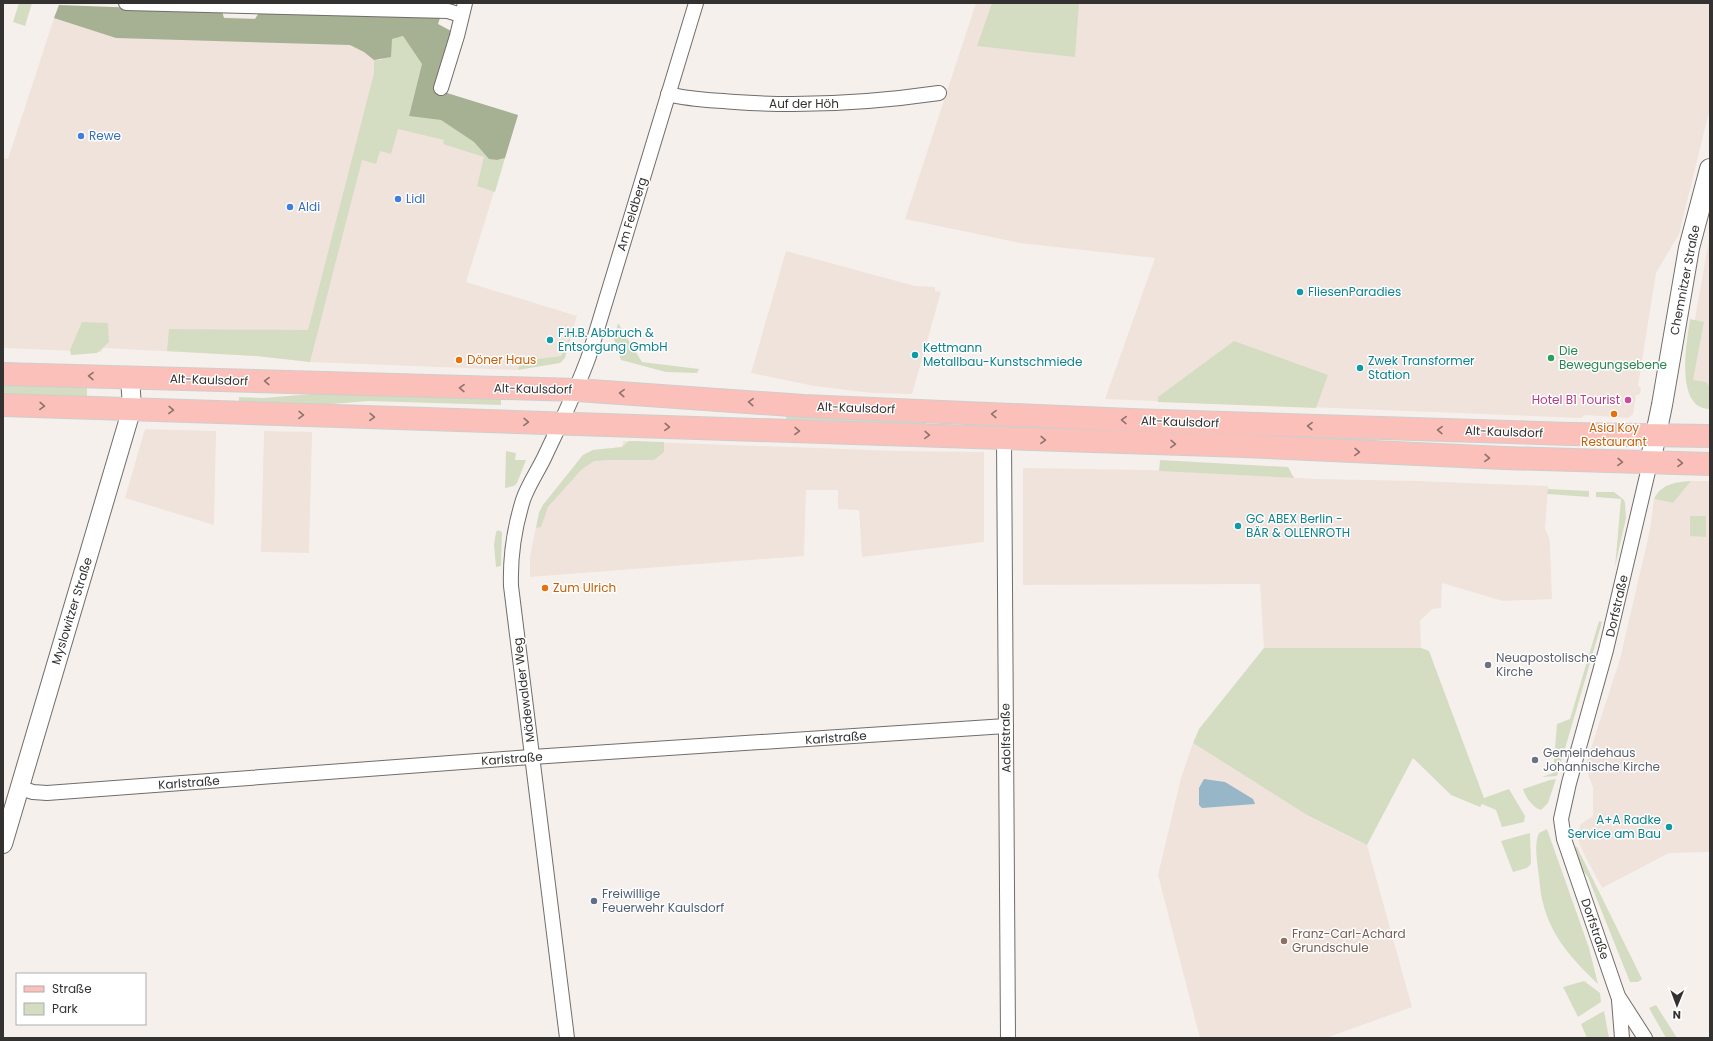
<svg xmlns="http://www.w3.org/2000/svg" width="1713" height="1041" font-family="Poppins,sans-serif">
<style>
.built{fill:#f0e3dc}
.green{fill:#d4ddc2}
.forest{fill:#a6b093}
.water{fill:#97b6c7}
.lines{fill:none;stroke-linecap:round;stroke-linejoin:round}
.minor-casing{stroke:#716d6a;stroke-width:16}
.tertiary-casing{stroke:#716d6a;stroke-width:20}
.secondary-casing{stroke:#716d6a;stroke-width:22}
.primary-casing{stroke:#cecece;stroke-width:24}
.minor{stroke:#fff;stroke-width:14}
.tertiary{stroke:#fff;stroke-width:18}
.secondary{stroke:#fff;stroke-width:20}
.primary{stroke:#fbc0b9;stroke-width:22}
.oneway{stroke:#8e726e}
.shop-dot{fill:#3f7fe0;stroke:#fff;stroke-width:1.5}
.culture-dot{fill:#0f9aa8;stroke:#fff;stroke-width:1.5}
.leisure-dot{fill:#2e9e5b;stroke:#fff;stroke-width:1.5}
.food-dot{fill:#e8710a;stroke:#fff;stroke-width:1.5}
.hotel-dot{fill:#d1479c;stroke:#fff;stroke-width:1.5}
.worship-dot{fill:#6b7280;stroke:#fff;stroke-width:1.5}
.service-dot{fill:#5c6f8a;stroke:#fff;stroke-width:1.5}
.education-dot{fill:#8d6e63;stroke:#fff;stroke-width:1.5}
.labels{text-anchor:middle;stroke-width:3;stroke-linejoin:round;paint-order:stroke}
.street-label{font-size:12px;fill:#343231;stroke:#fff}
.shop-label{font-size:12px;fill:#366cbe;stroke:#fff;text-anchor:start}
.culture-label{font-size:12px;fill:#0d838f;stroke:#fff;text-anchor:start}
.leisure-label{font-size:12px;fill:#27864d;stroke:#fff;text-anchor:start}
.food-label{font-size:12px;fill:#c56008;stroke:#fff;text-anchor:start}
.hotel-label{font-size:12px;fill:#b23c85;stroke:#fff;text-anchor:end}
.worship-label{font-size:12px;fill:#5b616d;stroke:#fff;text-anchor:start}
.service-label{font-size:12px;fill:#4e5e75;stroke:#fff;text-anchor:start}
.education-label{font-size:12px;fill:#785e54;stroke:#fff;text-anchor:start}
</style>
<rect width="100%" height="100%" fill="#f6f0ed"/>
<!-- built -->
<g class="built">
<path d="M 976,3 L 1710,3 L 1710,108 L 1679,234 L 1656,273 L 1638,386 L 1641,388 L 1640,394 L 1636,395 L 1633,414 L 1628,418 L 1585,415 L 1581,418 L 1105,399 L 1155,258 L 1020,243 L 905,219 Z"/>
<path d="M 56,12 L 438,24 L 409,116 L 448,94 L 518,115 L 466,282 L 577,316 L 572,332 L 561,356 L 520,361 L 518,370 L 310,362 L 257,356 L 104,348 L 101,352 L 3,348 L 3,158 L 8,159 Z"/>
<path d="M 1710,234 L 1710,388 L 1690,382 L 1687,364 Z"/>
<path d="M 786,251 L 915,286 L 935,287 L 935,291 L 941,292 L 912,394 L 872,393 L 814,386 L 751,373 Z"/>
<path d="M 145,429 L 216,431 L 214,525 L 125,498 Z"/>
<path d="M 264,431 L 312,432 L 309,553 L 261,552 Z"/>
<path d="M 623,441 L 898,451 L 984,452 L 984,542 L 862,557 L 859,510 L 838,509 L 838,490 L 806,490 L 804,556 L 530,577 L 530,556 L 539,513 L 543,505 L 583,455 L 593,450 L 622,447 Z"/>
<path d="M 1023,468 L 1149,470 L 1317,479 L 1418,481 L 1548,486 L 1545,529 L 1549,537 L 1550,544 L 1552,599 L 1503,601 L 1442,583 L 1441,608 L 1432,609 L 1420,621 L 1421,648 L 1264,648 L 1260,584 L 1023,585 Z"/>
<path d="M 1691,481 L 1710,481 L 1710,852 L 1669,853 L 1602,888 L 1581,848 L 1577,836 L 1578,830 L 1581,824 L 1593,816 L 1593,787 L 1585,767 L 1620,659 L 1650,530 L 1654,499 L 1673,503 Z"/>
<path d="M 1193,743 L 1307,815 L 1367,845 L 1412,1007 L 1326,1038 L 1200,1038 L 1158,875 L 1181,778 Z"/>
</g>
<!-- green -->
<g class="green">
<path d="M 19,3 L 32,3 L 25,26 L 13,22 Z"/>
<path d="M 992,3 L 1079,3 L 1075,57 L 977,46 Z"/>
<path d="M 403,36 L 422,64 L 409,115 L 441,120 L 474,142 L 489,159 L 497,160 L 505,158 L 495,192 L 477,186 L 484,157 L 443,144 L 444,140 L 398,129 L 391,154 L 380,151 L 376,164 L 362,160 L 310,362 L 257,356 L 167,351 L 169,329 L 308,330 L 374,73 L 374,60 L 382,60 L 392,39 Z"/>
<path d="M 1690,319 L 1704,322 L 1693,380 L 1706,382 L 1710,387 L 1710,409 C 1674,409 1687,340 1690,319 Z"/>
<path d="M 82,322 L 108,323 L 109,342 L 97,353 L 71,355 L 70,350 Z"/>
<path d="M 618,323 L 642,362 L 699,369 L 697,373 L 666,372 L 621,360 L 614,339 Z"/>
<path d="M 572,332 L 565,358 L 560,363 L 518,370 L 520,361 L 561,356 Z"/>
<path d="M 1234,341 L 1328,375 L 1316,408 L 1158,402 L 1158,397 Z"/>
<path d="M 3,383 L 87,386 L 87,398 L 3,395 Z"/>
<path d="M 312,394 L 501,399 L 501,405 L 368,401 L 308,406 L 239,403 L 239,397 L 263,398 Z"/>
<path d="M 786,416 L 926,421 L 926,425 L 786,421 Z"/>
<path d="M 1320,437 L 1376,437 L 1376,442 L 1325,442 Z"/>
<path d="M 629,441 L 664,442 L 664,452 L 654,460 L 610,460 L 594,461 L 581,470 L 548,507 L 541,527 L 536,528 L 539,513 L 543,505 L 583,455 L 593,450 L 622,447 Z"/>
<path d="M 506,451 L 516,453 L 515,460 L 526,460 L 517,483 L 514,486 L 505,488 Z"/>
<path d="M 1160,460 L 1288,467 L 1294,478 L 1159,471 Z"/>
<path d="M 1691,481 L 1673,503 L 1654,499 C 1661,484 1675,482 1691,481 Z"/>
<path d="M 1548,489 L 1589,491 L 1589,497 L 1547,494 Z"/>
<path d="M 1596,492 L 1614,492 L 1624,500 L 1625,503 L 1626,518 L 1615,567 L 1621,499 L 1596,497 Z"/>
<path d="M 1690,516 L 1706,516 L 1706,537 L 1690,536 Z"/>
<path d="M 498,530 L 502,532 L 501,566 L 496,567 L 494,545 L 496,532 Z"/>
<path d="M 1599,621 L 1602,622 L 1557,776 L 1542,777 L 1553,773 L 1557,724 L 1570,719 Z"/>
<path d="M 1264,648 L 1421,648 L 1429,651 L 1484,798 L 1509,789 L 1525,816 L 1524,822 L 1502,827 L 1496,810 L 1482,804 L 1480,807 L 1451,795 L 1413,758 L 1367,845 L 1307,815 L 1193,743 L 1199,729 Z"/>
<path d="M 1556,779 L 1548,803 L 1541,810 C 1533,808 1525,797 1523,789 L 1550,780 Z"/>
<path d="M 1547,829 L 1589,948 L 1598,984 C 1574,961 1551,937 1543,903 C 1540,893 1540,881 1538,870 C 1537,858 1534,844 1539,833 Z"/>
<path d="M 1530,833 L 1531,864 L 1527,868 L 1513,872 L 1501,841 Z"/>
<path d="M 1574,847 L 1577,847 L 1642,979 L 1638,982 L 1630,982 L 1588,877 L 1580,867 Z"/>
<path d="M 1584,981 L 1600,993 L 1601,1002 L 1578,1017 L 1563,987 Z"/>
<path d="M 1656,1005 L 1677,1038 L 1666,1038 L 1649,1008 Z"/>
<path d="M 1604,1011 L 1609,1038 L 1587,1038 L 1581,1024 Z"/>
</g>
<!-- forest -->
<path class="forest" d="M 59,5 L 222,11 L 224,18 L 255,19 L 260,11 L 440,18 L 438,24 L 453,32 L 434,89 L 518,115 L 505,158 L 497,160 L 489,159 L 474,142 L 441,120 L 409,116 L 422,64 L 403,36 L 392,39 L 391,57 L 374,60 L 364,52 L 350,45 L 116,38 L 54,18 Z"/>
<!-- water -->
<path class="water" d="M 1204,779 L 1225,782 L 1253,799 L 1255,804 L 1202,808 L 1199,805 L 1199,788 Z"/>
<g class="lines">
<defs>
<g id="minor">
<path d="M 126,3 L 448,11 L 461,15"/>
<path d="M 441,88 L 457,36 L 465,3"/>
<path d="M 668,94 C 690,100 712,100 735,102 C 806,107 870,103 939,93"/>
<path d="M 1004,438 L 1008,1038"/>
<path d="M 20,788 L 33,792 L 47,793 L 517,758 L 1006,726"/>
<path d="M 1619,1000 L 1622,1038"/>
<path d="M 567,1038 L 511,586 C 510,556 514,529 523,500 C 528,485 538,471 545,456 C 561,422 576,392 589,356 L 696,3"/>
<path d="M 1645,1038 L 1618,996 L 1564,839 L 1561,819 L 1569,783 L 1606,650 L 1650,463"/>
</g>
<path id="tertiary" d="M 3,844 L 132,408 L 130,377"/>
<path id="secondary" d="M 1650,463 L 1662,405 L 1689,248 L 1710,169"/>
<g id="primary">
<path d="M 3,374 L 577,390 L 804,406 L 1131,420 L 1570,434 L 1710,436"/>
<path d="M 3,405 L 1244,446 L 1504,458 L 1710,464"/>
</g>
</defs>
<!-- minor casing -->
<use href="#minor" class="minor-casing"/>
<!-- tertiary casing -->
<use href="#tertiary" class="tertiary-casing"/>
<!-- secondary casing -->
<use href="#secondary" class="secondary-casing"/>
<!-- primary casing -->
<use href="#primary" class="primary-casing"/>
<!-- minor -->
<use href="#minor" class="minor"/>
<!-- tertiary -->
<use href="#tertiary" class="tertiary"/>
<!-- secondary -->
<use href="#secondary" class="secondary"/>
<!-- primary -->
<use href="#primary" class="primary"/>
</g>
<!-- one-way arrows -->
<defs><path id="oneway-chevron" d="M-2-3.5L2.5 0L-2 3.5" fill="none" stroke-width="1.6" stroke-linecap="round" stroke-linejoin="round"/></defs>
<g class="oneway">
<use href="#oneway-chevron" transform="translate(91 376) rotate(-179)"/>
<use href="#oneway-chevron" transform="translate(267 381) rotate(-178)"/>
<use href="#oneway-chevron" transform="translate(462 388) rotate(-179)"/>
<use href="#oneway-chevron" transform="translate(622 393) rotate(-176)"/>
<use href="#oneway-chevron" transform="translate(751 402) rotate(-176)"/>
<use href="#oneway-chevron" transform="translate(42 406) rotate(2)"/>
<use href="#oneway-chevron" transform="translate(171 410) rotate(2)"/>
<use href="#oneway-chevron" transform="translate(994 414) rotate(-178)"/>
<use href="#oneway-chevron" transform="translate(301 415) rotate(2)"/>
<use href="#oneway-chevron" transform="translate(372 417) rotate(2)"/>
<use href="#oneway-chevron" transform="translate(1124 420) rotate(-178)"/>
<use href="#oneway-chevron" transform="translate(526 422) rotate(2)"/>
<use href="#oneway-chevron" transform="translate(1310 426) rotate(-178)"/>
<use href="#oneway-chevron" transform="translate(667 427) rotate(3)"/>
<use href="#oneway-chevron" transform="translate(1440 430) rotate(-178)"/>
<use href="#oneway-chevron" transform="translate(797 431) rotate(2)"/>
<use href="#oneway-chevron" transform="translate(927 435) rotate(2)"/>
<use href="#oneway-chevron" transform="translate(1043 440) rotate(2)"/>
<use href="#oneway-chevron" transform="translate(1173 444) rotate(2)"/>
<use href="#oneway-chevron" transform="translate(1357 452) rotate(2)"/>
<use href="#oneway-chevron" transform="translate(1487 458) rotate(2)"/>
<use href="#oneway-chevron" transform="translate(1620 462) rotate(2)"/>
<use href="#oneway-chevron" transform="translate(1680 463) rotate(1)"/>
</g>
<!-- markers -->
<g class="shop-dot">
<circle cx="81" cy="136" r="4"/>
<circle cx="398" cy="199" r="4"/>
<circle cx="290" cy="207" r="4"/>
</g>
<g class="culture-dot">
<circle cx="1300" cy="292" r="4"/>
<circle cx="550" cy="340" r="4"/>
<circle cx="915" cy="355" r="4"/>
<circle cx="1360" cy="368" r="4"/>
<circle cx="1238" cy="526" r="4"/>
<circle cx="1669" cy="827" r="4"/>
</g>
<circle class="leisure-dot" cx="1551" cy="358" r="4"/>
<g class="food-dot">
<circle cx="459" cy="360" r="4"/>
<circle cx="1614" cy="414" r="4"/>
<circle cx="545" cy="588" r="4"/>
</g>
<circle class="hotel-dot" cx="1628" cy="400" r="4"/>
<g class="worship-dot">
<circle cx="1488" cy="665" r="4"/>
<circle cx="1535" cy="760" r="4"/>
</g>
<circle class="service-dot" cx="594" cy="901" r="4"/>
<circle class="education-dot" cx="1284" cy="941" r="4"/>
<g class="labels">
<!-- street labels -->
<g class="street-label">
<text x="804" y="108">Auf der Höh</text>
<text transform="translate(632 214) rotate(-73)" y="4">Am Feldberg</text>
<text transform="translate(1685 280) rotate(-79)" y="4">Chemnitzer Straße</text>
<text transform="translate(209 380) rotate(2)" y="4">Alt-Kaulsdorf</text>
<text transform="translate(533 389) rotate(1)" y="4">Alt-Kaulsdorf</text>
<text transform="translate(856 408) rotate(2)" y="4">Alt-Kaulsdorf</text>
<text transform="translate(1180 422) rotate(2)" y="4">Alt-Kaulsdorf</text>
<text transform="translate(1504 432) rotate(2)" y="4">Alt-Kaulsdorf</text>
<text transform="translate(1617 606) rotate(-77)" y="4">Dorfstraße</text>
<text transform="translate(72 611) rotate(-73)" y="4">Myslowitzer Straße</text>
<text transform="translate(524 690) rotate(-97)" y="4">Mädewalder Weg</text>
<text transform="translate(836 738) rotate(-4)" y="4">Karlstraße</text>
<text transform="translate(1006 738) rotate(-91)" y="4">Adolfstraße</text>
<text transform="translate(512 759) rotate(-4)" y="4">Karlstraße</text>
<text transform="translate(189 783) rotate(-4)" y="4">Karlstraße</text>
<text transform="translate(1595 929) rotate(71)" y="4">Dorfstraße</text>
</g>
<!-- shop labels -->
<g class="shop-label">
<text x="89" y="140">Rewe</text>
<text x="406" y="203">Lidl</text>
<text x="298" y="211">Aldi</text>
</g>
<!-- culture labels -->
<g class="culture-label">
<text x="1308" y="296">FliesenParadies</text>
<text x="558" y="337">F.H.B. Abbruch &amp;<tspan x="558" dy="14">Entsorgung GmbH</tspan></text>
<text x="923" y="352">Kettmann<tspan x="923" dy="14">Metallbau-Kunstschmiede</tspan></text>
<text x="1368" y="365">Zwek Transformer<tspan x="1368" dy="14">Station</tspan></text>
<text x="1246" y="523">GC ABEX Berlin -<tspan x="1246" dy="14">BÄR &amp; OLLENROTH</tspan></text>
<text x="1661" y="824" text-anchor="end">A+A Radke<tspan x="1661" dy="14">Service am Bau</tspan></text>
</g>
<!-- leisure labels -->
<g class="leisure-label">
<text x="1559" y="355">Die<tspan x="1559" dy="14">Bewegungsebene</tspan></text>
</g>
<!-- food labels -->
<g class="food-label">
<text x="467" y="364">Döner Haus</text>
<text x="1614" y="432" text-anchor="middle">Asia Koy<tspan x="1614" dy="14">Restaurant</tspan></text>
<text x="553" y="592">Zum Ulrich</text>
</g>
<!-- hotel labels -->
<g class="hotel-label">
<text x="1620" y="404">Hotel B1 Tourist</text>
</g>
<!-- worship labels -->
<g class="worship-label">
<text x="1496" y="662">Neuapostolische<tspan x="1496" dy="14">Kirche</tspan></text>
<text x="1543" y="757">Gemeindehaus<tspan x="1543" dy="14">Johannische Kirche</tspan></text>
</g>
<!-- service labels -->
<g class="service-label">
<text x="602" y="898">Freiwillige<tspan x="602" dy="14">Feuerwehr Kaulsdorf</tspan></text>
</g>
<!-- education labels -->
<g class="education-label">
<text x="1292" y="938">Franz-Carl-Achard<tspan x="1292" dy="14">Grundschule</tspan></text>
</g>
</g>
<!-- border -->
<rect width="1713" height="1041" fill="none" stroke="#343231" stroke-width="8"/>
<!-- legend -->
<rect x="16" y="973" width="130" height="52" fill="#ffffff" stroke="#aeadad"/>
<rect x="24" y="986" width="20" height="6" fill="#fbc0b9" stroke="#aeadad"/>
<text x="52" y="993" font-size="12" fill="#343231">Straße</text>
<rect x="24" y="1003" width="20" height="12" fill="#d4ddc2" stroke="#aeadad"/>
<text x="52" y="1013" font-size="12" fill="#343231">Park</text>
<!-- north arrow -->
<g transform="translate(1677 1005) rotate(181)" stroke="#ffffff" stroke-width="3" paint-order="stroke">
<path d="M0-3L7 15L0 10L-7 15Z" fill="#343231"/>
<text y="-6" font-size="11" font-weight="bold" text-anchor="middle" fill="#343231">N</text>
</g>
</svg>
